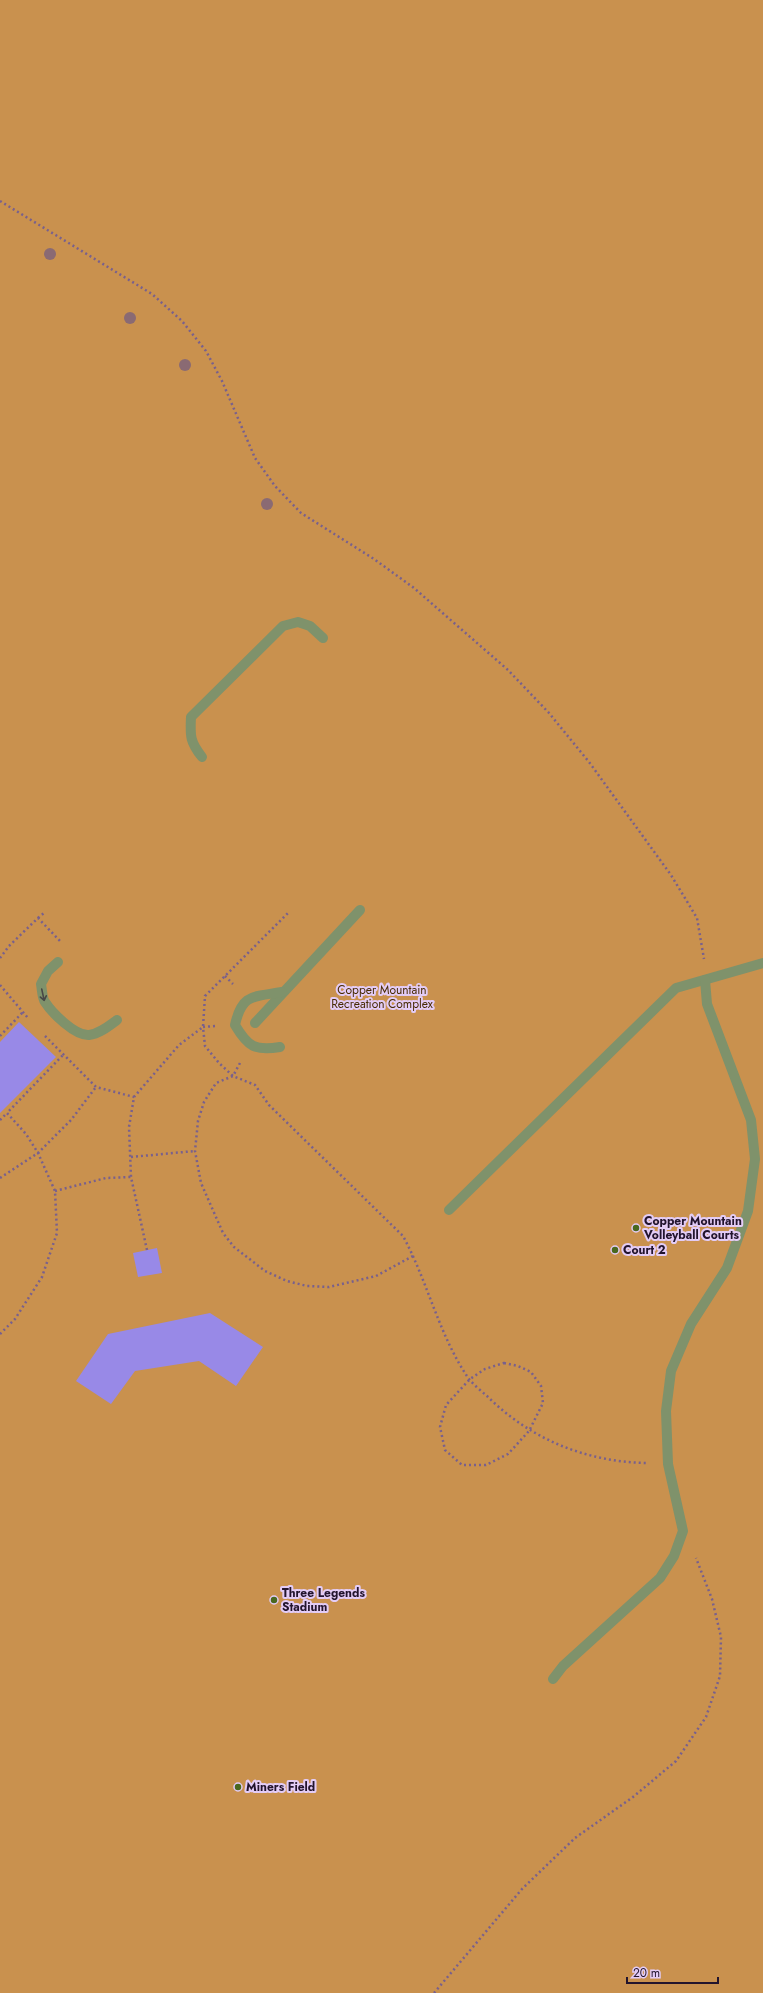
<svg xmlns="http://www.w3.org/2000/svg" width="763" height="1993" font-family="Jost,sans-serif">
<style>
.green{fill:#c9914e}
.building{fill:#9889e7}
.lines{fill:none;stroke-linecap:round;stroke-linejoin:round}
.path{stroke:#79608d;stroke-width:2.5;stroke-dasharray:2 3;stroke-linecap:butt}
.service{stroke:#7f926b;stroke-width:10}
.pedestrian{stroke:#7f926b;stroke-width:10}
.tree{fill:#8a6a73}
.oneway{stroke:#474646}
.poi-dot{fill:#49681e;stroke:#e3ccf6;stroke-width:1.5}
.labels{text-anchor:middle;stroke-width:4;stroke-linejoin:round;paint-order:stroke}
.park-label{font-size:12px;fill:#472b03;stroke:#e3ccf6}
.poi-label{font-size:12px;font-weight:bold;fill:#22142d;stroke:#e3ccf6;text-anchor:start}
</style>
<rect width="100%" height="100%" fill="#ddb8fc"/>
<!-- green -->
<rect class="green" x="0" y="0" width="763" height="1993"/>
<!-- building -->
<g class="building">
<path d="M 19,1022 L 56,1057 L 0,1113 L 0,1042 Z"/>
<path d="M 157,1248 L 162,1273 L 138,1277 L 133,1253 Z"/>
<path d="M 210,1313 L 263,1347 L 236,1386 L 199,1361 L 135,1371 L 111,1404 L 76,1381 L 108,1334 Z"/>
</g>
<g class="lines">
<!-- path -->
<g class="path">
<path d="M 0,201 L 152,294 L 182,321 L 206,351 L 222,381 L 255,458 L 275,486 L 301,513 L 374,559 L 414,588 L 508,670 L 549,713 L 589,762 L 671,875 L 697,918 L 704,959"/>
<path d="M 38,918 L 44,913"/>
<path d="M 0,958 L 9,946 L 38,918 L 60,941"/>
<path d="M 225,976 L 233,984"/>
<path d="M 0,985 L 28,1018"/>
<path d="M 215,1026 L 203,1027 L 205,1046 L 219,1063 L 233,1076 L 255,1085 L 269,1105 L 403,1236 C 428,1282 439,1336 469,1379 C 474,1385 481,1391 487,1396 C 530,1439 586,1462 647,1463"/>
<path d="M 0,1036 L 23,1012"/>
<path d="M 45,1036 L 96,1087 L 134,1097"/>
<path d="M 240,1063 L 233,1076 L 216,1083 L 204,1102 L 198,1121 L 195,1151 L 201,1183 L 223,1233 L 234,1247 L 265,1271 L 287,1281 L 307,1286 L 329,1287 L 376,1276 L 413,1256"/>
<path d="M 0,1120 L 7,1113"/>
<path d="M 131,1157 L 195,1151"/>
<path d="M 0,1178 L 38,1153 L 71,1120 L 96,1087"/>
<path d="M 55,1191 L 106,1178 L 131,1177"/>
<path d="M 147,1250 L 131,1177 L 129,1127 L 134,1097 L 179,1045 L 203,1027 L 205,996 L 288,913"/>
<path d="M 0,1334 L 15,1319 L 42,1277 L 57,1233 L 55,1191 L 38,1153 L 26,1134 L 7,1113 L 63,1055"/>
<path d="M 504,1363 L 518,1366 L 531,1372 L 541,1386 L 543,1403 L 529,1431 L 508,1454 L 486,1465 L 462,1465 L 445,1450 L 440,1427 L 446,1405 L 470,1379 L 485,1369 Z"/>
<path d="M 434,1993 L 522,1889 L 575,1838 L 633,1797 L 676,1761 L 706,1717 L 720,1676 L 721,1637 L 712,1599 L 696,1558"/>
</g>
<!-- service -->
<g class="service">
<path d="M 202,757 C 190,742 190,736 191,717 L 283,626 L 298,622 L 310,626 L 323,638"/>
<path d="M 58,962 L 48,971 L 41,984 C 42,989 42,998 45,1002 C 52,1013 75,1036 89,1035 C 99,1034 109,1026 117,1020"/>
<path d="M 255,1023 L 360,910"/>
<path d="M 280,1047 C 255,1051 248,1047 235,1025 C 242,993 254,997 282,992"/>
<path d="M 449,1210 L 676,988 L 763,963"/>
</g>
<!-- pedestrian -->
<path class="pedestrian" d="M 553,1679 L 563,1666 L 660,1578 L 674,1556 L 683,1531 L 668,1464 L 666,1411 L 671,1371 L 691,1324 L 727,1268 L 748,1211 L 755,1159 L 751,1120 L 707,1004 L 705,980"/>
</g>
<!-- trees -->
<g class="tree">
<circle cx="50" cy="254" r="6"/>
<circle cx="130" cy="318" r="6"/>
<circle cx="185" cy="365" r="6"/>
<circle cx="267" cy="504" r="6"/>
</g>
<!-- one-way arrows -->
<defs><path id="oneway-shaft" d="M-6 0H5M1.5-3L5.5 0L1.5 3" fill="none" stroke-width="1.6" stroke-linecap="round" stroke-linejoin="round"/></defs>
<use class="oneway" href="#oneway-shaft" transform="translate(43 995) rotate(78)"/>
<!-- markers -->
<g class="poi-dot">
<circle cx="636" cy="1228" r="4"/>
<circle cx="615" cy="1250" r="4"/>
<circle cx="274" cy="1600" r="4"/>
<circle cx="238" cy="1787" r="4"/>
</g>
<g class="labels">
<!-- park labels -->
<g class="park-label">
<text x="382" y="994">Copper Mountain<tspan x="382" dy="14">Recreation Complex</tspan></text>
</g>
<!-- poi labels -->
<g class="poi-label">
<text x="644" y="1225">Copper Mountain<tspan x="644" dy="14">Volleyball Courts</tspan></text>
<text x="623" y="1254">Court 2</text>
<text x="282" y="1597">Three Legends<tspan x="282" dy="14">Stadium</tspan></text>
<text x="246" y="1791">Miners Field</text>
</g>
</g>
<!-- scale -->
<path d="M627 1977v6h91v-6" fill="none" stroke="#22142d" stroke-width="2"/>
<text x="633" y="1977" font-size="12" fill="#22142d" stroke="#e3ccf6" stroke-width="3" paint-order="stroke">20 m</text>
</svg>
